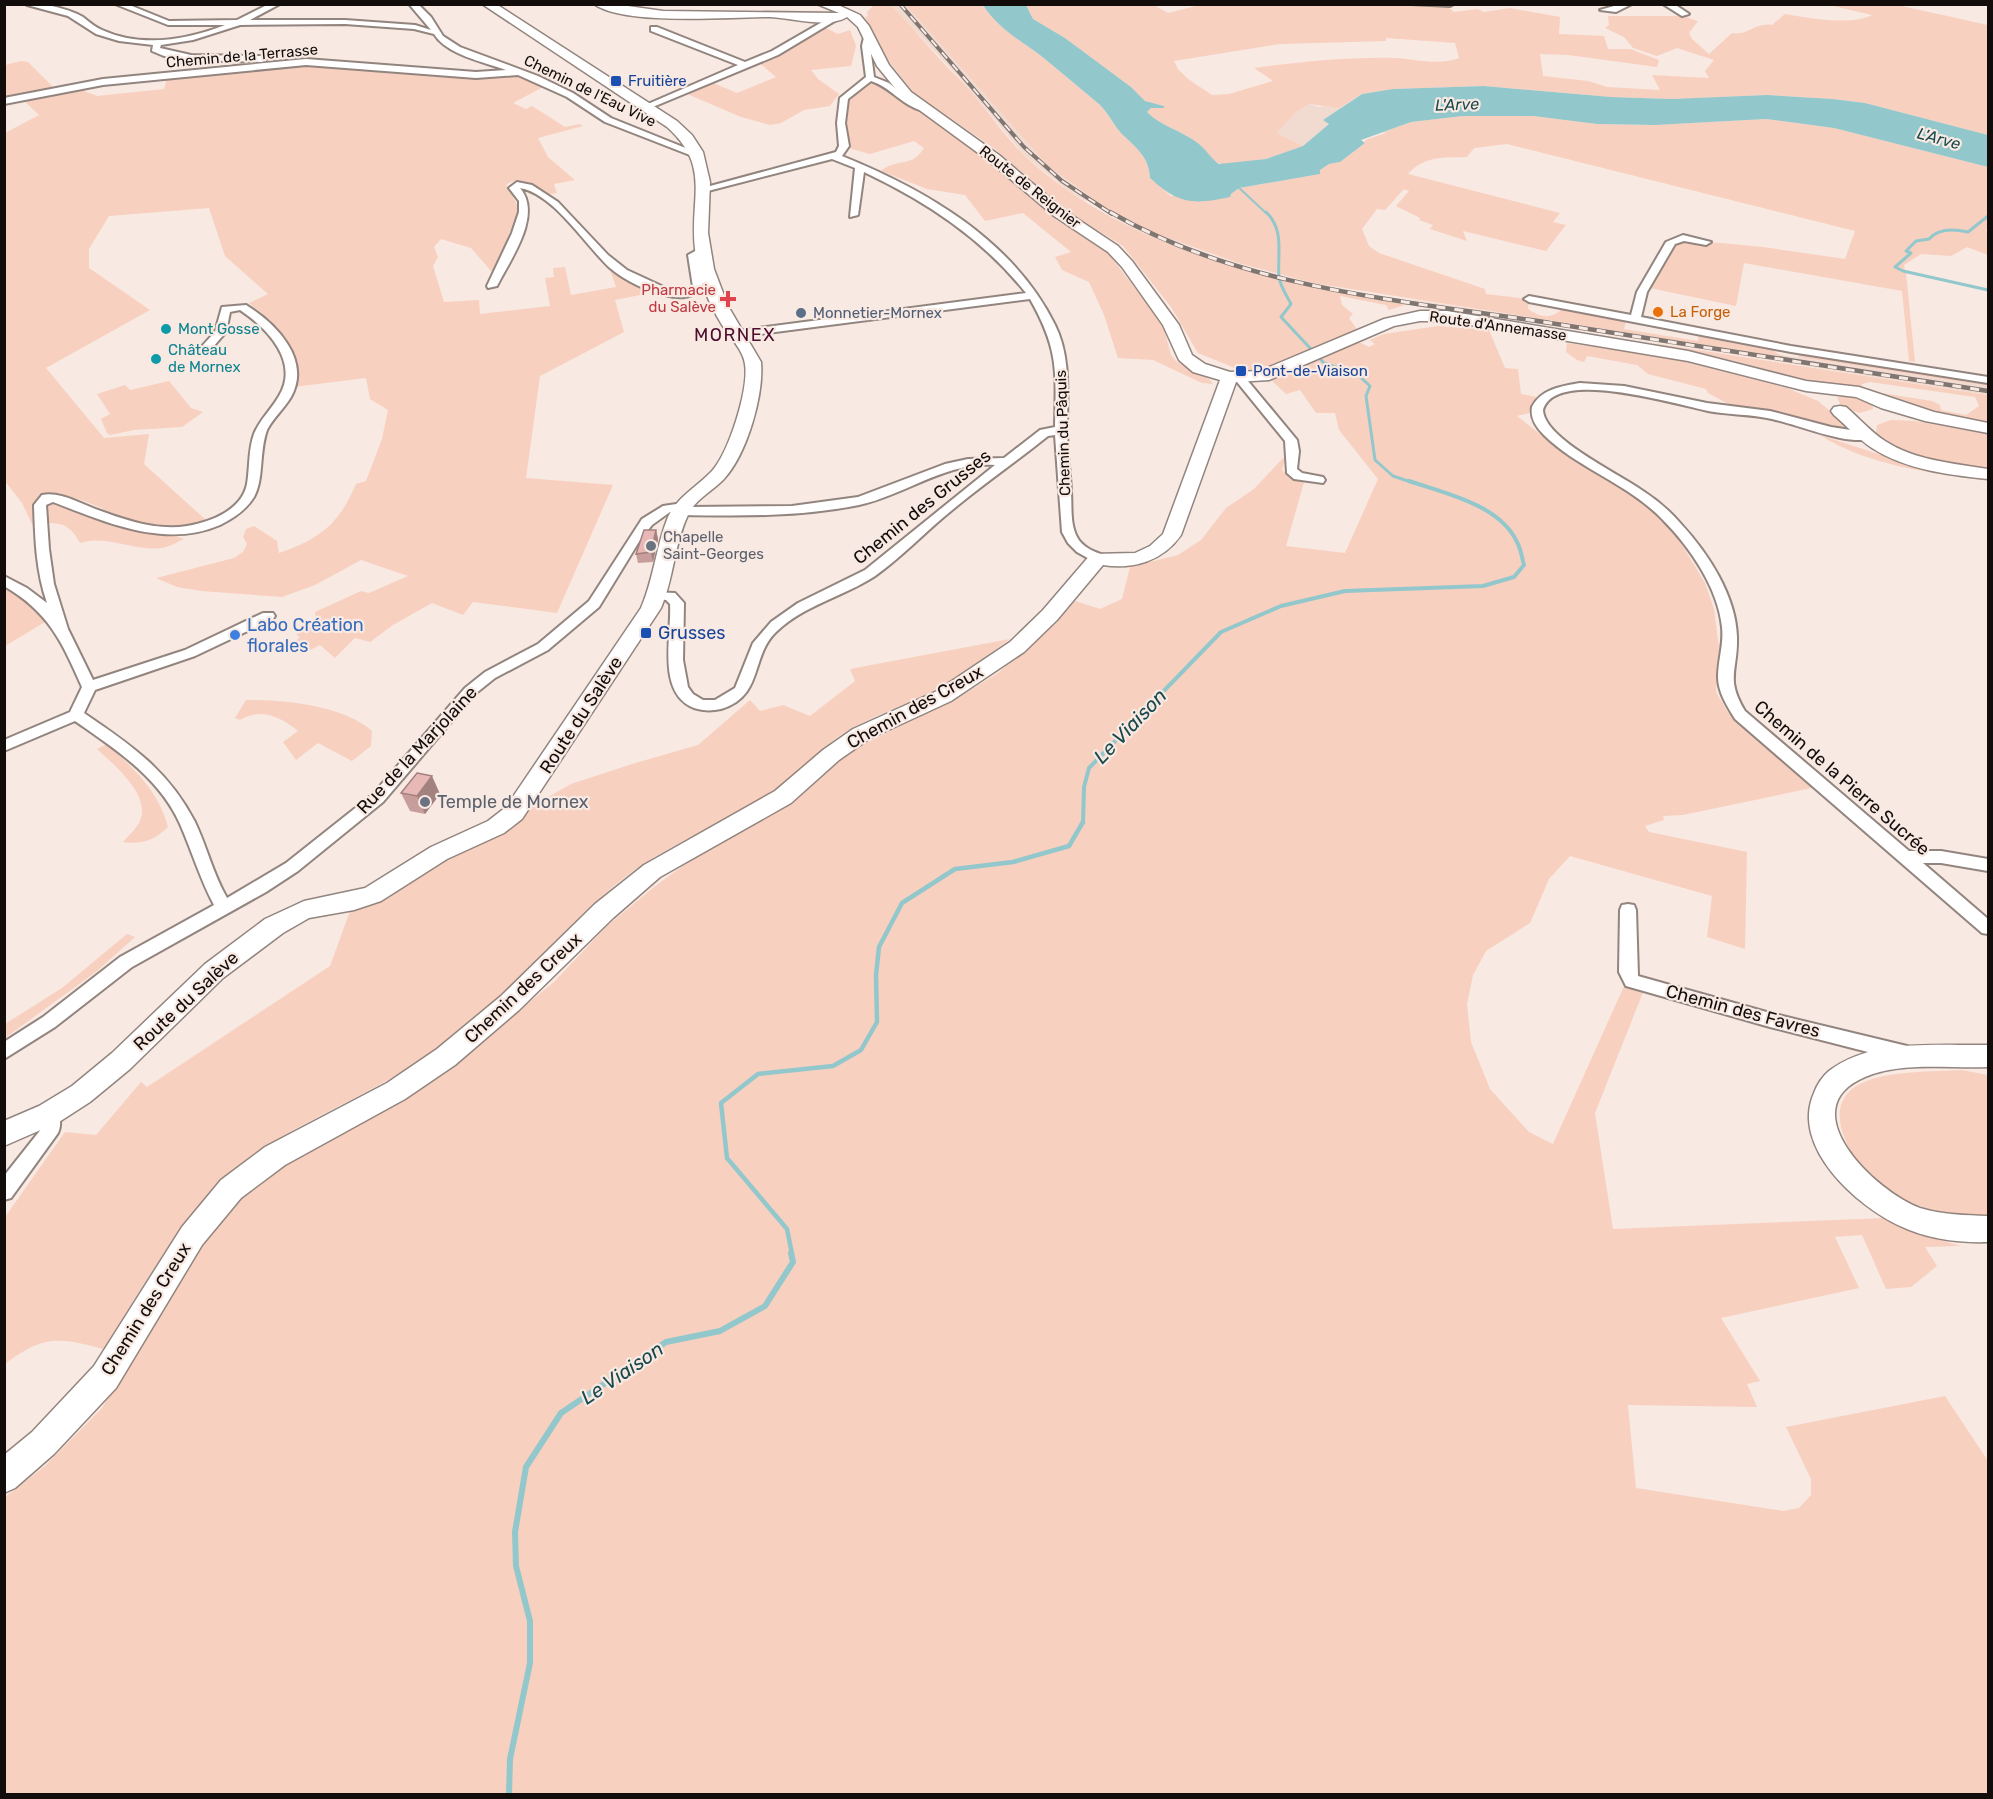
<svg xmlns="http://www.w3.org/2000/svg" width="1993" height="1799" font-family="Rubik,sans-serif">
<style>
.built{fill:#f1dbd1}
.green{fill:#f8d0bf;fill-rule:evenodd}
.water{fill:#92c7cc}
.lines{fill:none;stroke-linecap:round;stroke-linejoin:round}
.stream-far4{stroke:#92c7cc;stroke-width:2}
.stream-far3{stroke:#92c7cc;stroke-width:3}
.stream-far2{stroke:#92c7cc;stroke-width:4}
.stream-far1{stroke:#92c7cc;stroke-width:4.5}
.stream{stroke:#92c7cc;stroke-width:6}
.street-casing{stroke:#92847e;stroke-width:4}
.secondary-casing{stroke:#92847e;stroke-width:3}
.street{fill:#fff;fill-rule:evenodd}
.secondary{fill:#fff;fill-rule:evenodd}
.rail-far1-casing{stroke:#7f7571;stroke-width:4}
.rail-casing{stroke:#7f7571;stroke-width:4.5}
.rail-far1{stroke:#f8e9e2;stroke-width:2;stroke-dasharray:8;stroke-linecap:butt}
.rail{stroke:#f8e9e2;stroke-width:3;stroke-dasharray:9;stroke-linecap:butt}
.wall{fill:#c89e9d}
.shaded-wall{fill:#a2817f}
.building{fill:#e8b8b6;stroke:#a2817f;stroke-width:1.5}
.transit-dot{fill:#1a4fb4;stroke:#f8e9e2;stroke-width:2}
.health-dot{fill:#e0444e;stroke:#f8e9e2;stroke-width:2}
.food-dot{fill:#e8710a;stroke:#f8e9e2;stroke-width:2}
.service-dot{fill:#5c6f8a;stroke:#f8e9e2;stroke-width:2}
.culture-dot{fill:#0f9aa8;stroke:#f8e9e2;stroke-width:2}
.worship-dot{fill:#6b7280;stroke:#f8e9e2;stroke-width:2}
.shop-dot{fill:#3f7fe0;stroke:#f8e9e2;stroke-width:2}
.labels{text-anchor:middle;stroke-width:4.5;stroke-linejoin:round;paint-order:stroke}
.far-street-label{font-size:15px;fill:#120d0b;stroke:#f8e9e2}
.far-transit-label{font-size:15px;fill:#164399;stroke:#f8e9e2;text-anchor:start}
.far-health-label{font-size:15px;fill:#be3a42;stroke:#f8e9e2;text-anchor:end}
.far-food-label{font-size:15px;fill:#c56008;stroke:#f8e9e2;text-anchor:start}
.far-service-label{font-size:15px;fill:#4e5e75;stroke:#f8e9e2;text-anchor:start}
.far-culture-label{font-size:15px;fill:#0d838f;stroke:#f8e9e2;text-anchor:start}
.far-worship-label{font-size:15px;fill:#5b616d;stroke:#f8e9e2;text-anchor:start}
.far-water-label{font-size:16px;font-style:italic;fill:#18494d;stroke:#f8e9e2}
.far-quarter-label{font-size:18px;letter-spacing:1.5px;fill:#4d0d2e;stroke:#f8e9e2}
.street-label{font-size:18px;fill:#120d0b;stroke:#f8e9e2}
.shop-label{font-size:18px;fill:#366cbe;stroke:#f8e9e2;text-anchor:start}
.transit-label{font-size:18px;fill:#164399;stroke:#f8e9e2;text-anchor:start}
.worship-label{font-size:18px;fill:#5b616d;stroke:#f8e9e2;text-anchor:start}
.water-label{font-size:20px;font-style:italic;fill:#18494d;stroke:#f8e9e2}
</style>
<rect width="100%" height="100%" fill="#f8e9e2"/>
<!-- built -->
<g class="built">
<path d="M 891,5 L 906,5 L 911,9 L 1048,166 L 1092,199 L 1085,201 L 1066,189 L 1024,155 L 965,84 Z"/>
<path d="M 1309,104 L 1319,107 L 1330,105 L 1342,109 L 1326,121 L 1329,124 L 1303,146 L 1277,133 L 1297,111 Z"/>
<path d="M 1414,300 L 1988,386 L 1988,395 L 1411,303 Z"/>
</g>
<!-- green -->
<g class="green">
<path d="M 1204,4 L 1404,4 L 1446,6 L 1454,12 L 1478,9 L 1484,12 L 1510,8 L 1560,17 L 1559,34 L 1604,36 L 1608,49 L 1630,49 L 1659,60 L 1657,67 L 1568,55 L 1540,54 L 1543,76 L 1588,81 L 1607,87 L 1660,90 L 1652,75 L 1709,78 L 1705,71 L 1714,60 L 1677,48 L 1657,56 L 1633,48 L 1624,37 L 1605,28 L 1609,25 L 1608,16 L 1682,16 L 1698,21 L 1689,33 L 1692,39 L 1709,54 L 1732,33 C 1749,36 1755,22 1772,25 L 1785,14 C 1807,18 1853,26 1872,15 L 1829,5 L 1897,5 L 1988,25 L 1988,135 L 1865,103 L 1833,99 L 1767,95 L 1671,99 L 1611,97 L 1484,86 L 1393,89 L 1361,94 L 1340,108 L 1309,104 L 1297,111 L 1277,133 L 1303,146 L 1266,159 L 1225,165 C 1212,163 1209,152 1200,145 C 1184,131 1162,127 1147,112 L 1151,108 L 1164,108 L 1164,106 L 1145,101 L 1131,87 L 1065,38 L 1033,19 L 1026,5 L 1154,5 L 1168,13 ZM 1386,38 L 1455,43 L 1459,58 C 1440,66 1415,59 1394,58 C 1348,57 1300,62 1254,68 L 1273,81 L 1229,94 L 1212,95 L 1188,79 L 1178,69 L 1174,61 L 1280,44 L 1386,41 Z"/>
<path d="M 874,5 L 891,5 C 911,25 929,48 949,69 C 955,75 962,81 968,88 C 987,110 1005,137 1026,157 C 1130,252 1277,282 1411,303 L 1389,310 L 1386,305 L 1340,296 L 1342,305 L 1353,314 L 1349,318 L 1358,331 L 1273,368 L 1260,370 L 1235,368 L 1198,353 L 1171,307 L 1123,246 L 1065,210 L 995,149 L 914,93 L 887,59 L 865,17 L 868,16 L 867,12 Z"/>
<path d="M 906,5 L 983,5 C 999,30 1022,41 1045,59 C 1063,74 1081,89 1099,104 C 1107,111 1113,125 1121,133 C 1136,148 1149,156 1150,178 L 1171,196 L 1231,194 L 1239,188 L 1320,174 L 1320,170 L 1329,164 L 1340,162 L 1365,143 L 1365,140 L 1386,133 L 1384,132 L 1411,122 L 1463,116 L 1533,116 L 1597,124 L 1655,125 L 1766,119 L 1834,128 L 1988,167 L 1988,228 L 1985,231 L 1988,231 L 1988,255 L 1967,247 L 1951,256 L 1921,254 L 1904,265 L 1905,271 L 1988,289 L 1988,291 L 1962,284 L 1906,273 L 1915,362 L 1909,361 L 1902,291 L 1744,263 L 1736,306 L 1645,287 L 1677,239 L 1763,247 L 1845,259 L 1855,231 L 1507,144 L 1474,148 L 1467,157 C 1444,158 1425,155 1408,174 L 1560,213 L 1553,222 L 1566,225 L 1546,251 L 1463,231 L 1467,241 L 1430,229 L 1433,225 L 1419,220 L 1420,218 L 1396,206 L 1409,191 L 1404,189 L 1385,210 L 1377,209 L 1362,229 L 1369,246 L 1379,253 L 1485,289 L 1486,294 L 1529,299 L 1528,309 C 1540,318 1552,319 1562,309 L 1627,318 L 1624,329 L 1698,341 L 1699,332 L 1761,343 L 1783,357 L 1313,283 L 1238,263 L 1157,234 L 1103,206 L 1048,166 Z"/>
<path d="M 824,27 L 838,34 L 850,30 L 856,46 L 851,66 L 811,70 L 818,79 L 839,94 L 830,106 L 804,110 L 781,123 L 770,125 L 741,117 L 685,93 L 711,82 L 737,93 L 776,77 L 758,62 Z"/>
<path d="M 21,61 L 28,62 L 55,89 L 5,98 L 5,65 Z"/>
<path d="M 302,64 L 477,77 L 519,76 L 545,86 L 513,103 L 526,109 L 532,106 L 565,127 L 580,124 L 583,126 L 538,138 L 548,157 L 575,180 L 554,184 L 557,193 C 553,193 550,195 547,194 C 532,192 522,172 506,185 L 519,208 L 495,271 L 491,271 L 471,248 L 441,239 L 434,247 L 438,257 L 433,266 L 444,302 L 479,300 L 480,314 L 550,306 L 545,278 L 554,277 L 553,268 L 565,267 L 571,295 L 616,287 L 610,270 L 615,270 L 640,286 L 645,294 L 615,300 L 624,332 L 540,376 L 526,478 L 613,485 L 557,613 L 473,602 L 463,615 L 432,603 L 393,625 L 370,642 L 355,638 L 335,658 L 320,645 L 304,653 L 291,645 L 300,637 L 296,635 L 316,621 L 315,612 L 361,591 L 369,593 L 408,576 L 361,560 L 315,585 L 282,597 L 201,591 L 177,587 L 156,578 L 234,558 L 243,552 L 247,544 L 243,537 L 246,529 L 254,526 L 277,541 L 279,553 C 320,539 339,524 356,484 L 366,481 L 382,439 L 388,410 L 370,399 L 366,378 L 294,387 C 299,342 282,330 249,303 L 268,294 L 225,256 L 209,208 L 109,216 L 89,249 L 89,268 L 150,310 L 46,368 L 104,438 L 149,434 L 144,464 L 207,521 C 184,527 157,528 133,521 C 103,512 67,485 36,500 L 33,526 L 22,503 L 5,481 L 5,133 L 39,115 L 22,99 L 79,89 L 97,96 L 164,89 L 167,78 Z"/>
<path d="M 873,82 L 884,86 L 910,108 L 922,112 L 968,144 L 1016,182 L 1056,220 L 1105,249 L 1154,313 L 1164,329 L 1171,355 L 1177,362 L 1209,379 L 1213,384 L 1202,383 L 1153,360 L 1118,358 L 1104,315 L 1089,282 L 1062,270 L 1055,257 L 1071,252 L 1023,213 L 985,221 L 965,195 L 927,189 L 881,171 C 898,157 911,169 924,148 L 914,141 L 870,154 L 848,148 L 845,113 L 850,96 Z"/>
<path d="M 1438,326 L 1489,330 L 1505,368 L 1518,369 L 1521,394 L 1537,397 L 1530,407 L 1529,413 L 1517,416 L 1576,462 L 1644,501 L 1669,523 L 1705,583 L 1714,609 L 1719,648 L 1716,692 L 1727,711 L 1737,722 L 1812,788 L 1683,815 L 1663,816 L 1664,820 L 1645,826 L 1649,832 L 1747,852 L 1745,949 L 1707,937 L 1712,896 L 1570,856 L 1549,879 L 1530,923 L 1486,951 L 1473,975 L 1467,1004 L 1471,1042 L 1490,1089 L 1529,1132 L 1553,1144 L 1625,984 L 1644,990 L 1595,1113 L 1613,1229 L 1886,1218 L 1913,1232 L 1961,1246 L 1925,1247 L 1937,1266 L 1911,1287 L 1886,1289 L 1862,1235 L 1835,1237 L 1859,1288 L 1721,1318 L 1760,1381 L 1747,1384 L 1757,1407 L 1628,1405 L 1636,1488 L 1783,1511 L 1799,1508 L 1811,1495 L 1811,1479 L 1786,1427 L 1945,1396 L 1988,1461 L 1988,1794 L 5,1794 L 5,1497 L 45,1466 L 102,1408 L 205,1236 L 254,1182 L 455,1063 L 554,982 L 607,926 L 654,887 L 687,863 L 793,802 L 841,759 L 866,743 L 958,698 L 998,673 L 1055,624 L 1075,601 L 1100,609 L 1122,599 L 1130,567 L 1178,555 L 1201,540 L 1226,508 L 1254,489 L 1283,458 L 1285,459 L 1282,470 L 1290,477 L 1304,482 L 1286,546 L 1345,553 L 1378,479 L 1339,430 L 1335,413 L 1316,413 L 1300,390 L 1286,394 L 1271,380 L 1357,341 L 1369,347 L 1375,344 L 1370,340 L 1384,334 Z"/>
<path d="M 1567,343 L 1667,357 L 1787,388 L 1818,401 L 1852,429 L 1843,430 L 1734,407 L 1708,393 L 1706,389 L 1648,374 L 1637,365 L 1587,356 L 1584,362 L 1577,360 L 1566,352 Z"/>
<path d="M 1653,343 L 1988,395 L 1988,422 L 1917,409 L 1882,395 L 1881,393 L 1932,401 L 1940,405 L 1941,410 L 1966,415 L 1979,406 L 1975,397 L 1870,382 L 1862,384 L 1861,388 L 1810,383 L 1797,378 L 1735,361 Z"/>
<path d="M 1800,353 L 1988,384 L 1988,386 L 1798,357 Z"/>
<path d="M 169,381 L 191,408 L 203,412 L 182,427 L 134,430 L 110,435 L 107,433 L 101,419 L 110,414 L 97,394 L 125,385 L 130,390 Z"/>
<path d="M 1847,394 L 1872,403 L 1873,409 L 1860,413 L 1842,407 L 1837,398 Z"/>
<path d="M 1891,420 L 1915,421 L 1988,434 L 1988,470 C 1957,465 1894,462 1876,433 L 1877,425 Z"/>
<path d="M 1820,435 L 1909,464 L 1988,481 C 1931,472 1870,467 1820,435 Z"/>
<path d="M 51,502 L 125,528 L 170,534 L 184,539 C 177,542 169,547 162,548 C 135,552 106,534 80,543 C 72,528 65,523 48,523 L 47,506 Z"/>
<path d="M 5,585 L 21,595 L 50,619 L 5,646 Z"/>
<path d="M 1010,639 C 985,657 959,678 932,692 C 904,706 874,715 847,731 C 821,746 804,771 779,788 C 734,819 682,837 636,869 C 590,901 554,947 513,986 C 487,1011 456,1036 426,1056 C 379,1089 326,1110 278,1139 C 196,1189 153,1271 103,1349 C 59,1337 43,1335 5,1364 L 5,1217 L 65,1132 L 96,1135 L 141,1082 L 147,1087 L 330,966 L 350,911 L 394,893 L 426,869 L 516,823 L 534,805 L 571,784 L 632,764 L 698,745 L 750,700 L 760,711 L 783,705 L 810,716 L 855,681 L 850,669 Z"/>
<path d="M 246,700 C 284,700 343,705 372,731 L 371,746 L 352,761 L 318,743 L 296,760 L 283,742 L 298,731 C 281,717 261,707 240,720 L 235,718 Z"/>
<path d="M 107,744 C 133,768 159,791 168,827 C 154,840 143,845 123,842 C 128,836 135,830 139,823 C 153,796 114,765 97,749 Z"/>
<path d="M 127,934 L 135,937 L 97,971 L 5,1038 L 5,1024 L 62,988 Z"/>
<path d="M 1962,1070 L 1988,1075 L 1988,1216 C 1956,1216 1924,1211 1895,1195 C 1888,1191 1878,1186 1872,1179 C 1849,1156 1818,1103 1862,1083 C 1890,1070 1932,1072 1962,1070 Z"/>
</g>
<!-- water -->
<path class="water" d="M 983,5 L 1026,5 L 1033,19 L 1065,38 L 1131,87 L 1145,101 L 1164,106 L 1164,108 L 1151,108 L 1147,112 C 1162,127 1183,131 1199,144 C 1207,150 1211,159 1219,164 L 1266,159 L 1303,146 L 1329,124 L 1323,120 L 1362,94 L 1393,89 L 1484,86 L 1611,97 L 1671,99 L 1767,95 L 1833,99 L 1865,103 L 1988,135 L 1988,167 L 1834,128 L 1766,119 L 1655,125 L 1597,124 L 1533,116 L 1463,116 L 1411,122 L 1361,140 L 1365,143 L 1340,162 L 1329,164 L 1320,170 L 1320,174 L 1239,188 L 1231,194 L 1230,197 C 1194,205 1178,204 1150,178 C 1149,156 1136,148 1121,133 C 1113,124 1107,111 1099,104 C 1081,89 1063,74 1045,59 C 1022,41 999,30 983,5 Z"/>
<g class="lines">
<!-- stream-far4 -->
<path class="stream-far4" d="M 1235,184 L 1267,214"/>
<!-- stream-far3 -->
<g class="stream-far3">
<path d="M 1266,212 C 1285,230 1277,254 1279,277 C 1280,286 1287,296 1291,304 L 1281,317 L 1324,363 L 1358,375 L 1370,386 L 1366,396 L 1375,460 L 1393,476 L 1414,483"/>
<path d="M 1988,216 L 1968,232 C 1955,229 1938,228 1929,239 L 1916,241 L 1906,251 L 1911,253 L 1895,267 L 1903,271 L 1988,290"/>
</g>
<!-- stream-far2 -->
<path class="stream-far2" d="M 1083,823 L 1084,787 L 1089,768 L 1221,632 L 1281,606 L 1345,591 L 1483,586 L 1514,577 L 1524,565 C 1522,558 1521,549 1517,542 C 1500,505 1445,493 1409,481"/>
<!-- stream-far1 -->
<path class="stream-far1" d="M 792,1254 L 787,1229 L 727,1158 L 721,1103 L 758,1074 L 833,1066 L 861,1050 L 877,1022 L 876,975 L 879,947 L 902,903 L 955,869 L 1013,862 L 1069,846 L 1083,822"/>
<!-- stream -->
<path class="stream" d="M 509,1794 L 510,1759 L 530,1663 L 530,1621 L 516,1566 L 515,1532 L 526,1467 L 561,1413 L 666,1342 L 720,1331 L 765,1306 L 793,1262 L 791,1253"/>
<defs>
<g id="street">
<path d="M 43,4 C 56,7 71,10 83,17 C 89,22 95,27 102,30 C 142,48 186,40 225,25 L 168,25 L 115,4 L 127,4 L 169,21 L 237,20 L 269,4 L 280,4 L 250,20 L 345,20 L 415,25 L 431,30 L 409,4 L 418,4 L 431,17 L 443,36 L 460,47 L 538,76 L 573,93 L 611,118 L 703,155 L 695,157 L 605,122 L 567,97 L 518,75 L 476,78 L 306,65 L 103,85 L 4,104 L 4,98 L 103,79 L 306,59 L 476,72 L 506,70 C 484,62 447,55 434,34 L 414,29 L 345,24 L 240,25 L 193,40 L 161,45 L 160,48 L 191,55 L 262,56 L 266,59 L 262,62 L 191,60 L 164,56 L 152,51 L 153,45 L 119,41 L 96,34 L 68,16 L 27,5 Z"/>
<path d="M 1411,4 L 1454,4 L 1450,6 Z"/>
<path d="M 1621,4 L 1632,4 L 1616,12 L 1600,10 Z"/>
<path d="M 1663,4 L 1674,4 L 1689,14 L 1682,16 Z"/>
<path d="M 836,14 L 843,16 L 778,55 L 648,109 L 641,107 L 738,65 L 651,31 L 651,27 L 657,27 L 745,62 L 772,51 Z"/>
<path d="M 865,33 L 872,35 L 870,46 L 874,77 L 889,83 L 911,101 L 927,108 L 923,111 C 901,105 892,88 871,81 L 848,99 L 845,123 L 849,146 L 842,156 C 926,190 1013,240 1055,325 C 1071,357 1067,394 1067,428 C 1067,450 1070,471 1071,492 C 1072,507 1070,524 1077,537 C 1082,547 1093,551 1103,555 L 1105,558 L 1103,561 L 1093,561 L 1077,552 L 1068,543 L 1062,532 L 1055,435 L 1048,436 C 1016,462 982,485 951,511 C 925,532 902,557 875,576 C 843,597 804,605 776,632 C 750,657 764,696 721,709 C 712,711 703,711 694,708 C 656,693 672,635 670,604 L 666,600 L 652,598 L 650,595 L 652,592 L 675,593 L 684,603 L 683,660 L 688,687 L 693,694 L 703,700 L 715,700 L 735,688 L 753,643 L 771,622 L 798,603 L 865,570 L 995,465 C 947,461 905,495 859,505 C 801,517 740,516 680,515 L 670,512 L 652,525 L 640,540 L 599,607 L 548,650 L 495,678 L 475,694 L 383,802 L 298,871 L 266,892 L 132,967 L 55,1027 L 4,1059 L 4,1042 L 43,1017 L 120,957 L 214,905 C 200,879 192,851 180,824 C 159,777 115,749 75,721 L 4,751 L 4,740 L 70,712 L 82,687 C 62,642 49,612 4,586 L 4,576 L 27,588 L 47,603 C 36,571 35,539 34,505 L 42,495 C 60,491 81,504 98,510 C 125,520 157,531 187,526 C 211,522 242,510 247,484 C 250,466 248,451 254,434 C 260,419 271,410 279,396 C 300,362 267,328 240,310 L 230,312 L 226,332 L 213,347 L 205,347 L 203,345 L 215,332 L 222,307 L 246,305 C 275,323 312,359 291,397 C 284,409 273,418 267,430 C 259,452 264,479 254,497 C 246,510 234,518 220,525 C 165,549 105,522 53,502 L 46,505 L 49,549 L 54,584 L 68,629 L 93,680 L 185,650 L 263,613 L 273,613 L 275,616 L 273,619 L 195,656 L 95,690 L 84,713 C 131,745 168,770 195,822 C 207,847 213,874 227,898 L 286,863 L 373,794 L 465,688 L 485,672 L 538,644 L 589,601 L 642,519 L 663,506 L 683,503 L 689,507 L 792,506 L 858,497 L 945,464 L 968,459 L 1004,458 L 1040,430 L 1055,427 C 1056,371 1059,350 1030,299 L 736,337 L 730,334 L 736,331 L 1026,293 C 982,238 927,202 864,172 L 858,215 L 850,217 L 855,168 L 832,159 L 704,192 L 699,189 L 836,152 L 839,146 L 837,123 L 840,98 L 866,77 L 862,46 Z"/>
<path d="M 517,182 L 532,185 L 558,202 L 608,255 L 627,270 L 668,289 L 682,291 L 693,287 L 688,255 L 699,249 L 707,249 L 707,253 L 698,256 L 703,288 C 694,297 681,299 669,296 C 649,292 625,281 610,268 C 585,245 554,194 520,188 C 543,215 510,260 497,286 L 488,288 L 487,286 L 512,233 L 519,212 L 519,201 L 509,188 Z"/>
<path d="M 1683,235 L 1711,242 L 1706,245 L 1684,241 L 1675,244 L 1647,292 L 1641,317 L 1791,346 L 1988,377 L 1988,383 L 1791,352 L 1529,302 L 1524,299 L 1529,296 L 1631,315 L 1637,292 L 1666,242 Z"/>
<path d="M 1239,374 L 1243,375 L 1297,440 L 1299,451 L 1297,469 L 1302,473 L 1323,477 L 1325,480 L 1323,483 L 1294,479 L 1287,473 L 1285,441 L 1233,377 Z"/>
<path d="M 1580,383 L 1624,386 L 1707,403 L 1770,411 L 1831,427 L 1871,433 L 1871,439 C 1844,445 1800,425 1772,419 C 1751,414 1729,415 1708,411 C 1678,405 1555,367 1543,410 C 1544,439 1620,474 1643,491 C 1657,500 1670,511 1681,524 C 1708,553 1736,596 1737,637 C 1738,671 1725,678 1745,711 L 1909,851 L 1941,851 L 1988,859 L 1988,871 L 1941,863 L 1923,863 L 1988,919 L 1988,934 L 1982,933 L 1735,719 C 1727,706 1718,692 1718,677 C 1718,660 1724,644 1722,627 C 1718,588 1690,547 1663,520 C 1629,484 1577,468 1544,435 C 1536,427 1530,418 1532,407 C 1541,389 1562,386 1580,383 Z"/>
<path d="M 1628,904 L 1634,905 L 1636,910 L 1638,976 L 1770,1013 L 1907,1046 L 1913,1049 L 1916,1054 L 1913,1059 L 1907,1062 L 1770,1027 L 1626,986 L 1619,972 L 1620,910 L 1622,905 Z"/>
<path d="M 49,1106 L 56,1108 C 60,1117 62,1124 58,1133 L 11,1198 L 4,1200 L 4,1176 L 42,1128 L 40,1114 L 42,1108 Z"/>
</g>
<g id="secondary">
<path d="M 482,4 L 496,4 L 677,121 L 692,135 L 703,152 L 710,182 L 708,233 L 714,269 L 728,306 L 761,362 C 764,395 747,454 724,479 C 713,491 695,499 688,515 C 674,544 674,578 661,608 L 522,819 L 504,833 L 447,859 L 381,901 L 354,910 L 309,918 L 283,933 L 223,978 L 130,1069 L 90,1102 L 59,1122 L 4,1146 L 4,1121 L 39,1106 L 72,1086 L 112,1053 L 205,964 L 265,919 L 304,901 L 365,888 L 431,847 L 488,821 L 506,807 L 641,608 C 654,578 656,546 668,517 C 678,496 697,487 712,471 C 729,452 749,389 745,364 C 743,350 730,337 722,325 C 708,302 697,275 695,249 C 689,198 712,167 667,127 Z"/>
<path d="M 594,4 L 614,4 L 663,11 L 839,13 L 817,4 L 836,4 L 860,15 L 869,26 L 889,65 L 911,92 L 999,155 L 1064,210 L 1118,246 L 1132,261 L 1179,325 L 1192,355 L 1205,364 L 1230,372 L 1260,371 L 1384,319 L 1420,311 L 1447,311 L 1688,351 L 1806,381 L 1859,387 L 1934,412 L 1988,423 L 1988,433 L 1925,421 L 1881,408 L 1856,397 L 1806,391 L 1688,361 L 1447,321 L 1420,321 L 1394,326 L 1269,380 L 1236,382 L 1181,535 C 1163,561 1133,570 1103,565 L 1057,620 L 1024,652 L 951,701 L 869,739 L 839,760 L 791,803 L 660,877 L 613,918 L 519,1010 L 455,1065 L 405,1099 L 285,1165 L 241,1198 L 202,1245 L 116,1388 L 54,1454 L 15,1488 L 4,1493 L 4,1455 L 32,1432 L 94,1366 L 182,1227 L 221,1180 L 265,1147 L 387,1083 L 437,1049 L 501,996 L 595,904 L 644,865 L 775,791 L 823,750 L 853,729 L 937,691 L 1010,642 L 1043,610 L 1091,554 L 1135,553 L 1150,546 L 1163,534 L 1220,380 L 1193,372 L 1179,360 L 1163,325 L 1122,267 L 1108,252 L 1054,216 L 989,161 L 903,98 L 877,66 L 858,27 L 847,17 C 827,29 793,18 770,17 C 730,17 624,26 594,4 Z"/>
<path d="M 1840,406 L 1846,407 C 1859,418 1871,432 1885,441 C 1916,461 1953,463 1988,469 L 1988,479 C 1950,475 1906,470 1872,448 C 1858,439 1847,426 1834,415 L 1831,411 L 1834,407 Z"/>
<path d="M 1988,1045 L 1988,1067 C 1949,1069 1903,1061 1865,1077 C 1789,1109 1876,1192 1920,1208 C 1942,1215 1966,1215 1988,1216 L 1988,1242 C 1959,1243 1927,1239 1900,1226 C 1857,1206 1790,1147 1814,1093 C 1817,1085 1822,1077 1829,1071 C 1872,1038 1938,1046 1988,1045 Z"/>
</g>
</defs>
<!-- street casing -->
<use href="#street" class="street-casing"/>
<!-- secondary casing -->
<use href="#secondary" class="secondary-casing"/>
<!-- street -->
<use href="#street" class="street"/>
<!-- secondary -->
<use href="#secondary" class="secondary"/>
<defs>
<path id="rail-far1" d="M 900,4 L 1024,147 L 1062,181 L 1112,214"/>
<path id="rail" d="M 1110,212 C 1243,289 1401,300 1550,323 C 1696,346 1842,369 1988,391"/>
</defs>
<!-- rail-far1 casing -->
<use href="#rail-far1" class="rail-far1-casing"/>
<!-- rail casing -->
<use href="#rail" class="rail-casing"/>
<!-- rail-far1 -->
<use href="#rail-far1" class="rail-far1"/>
<!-- rail -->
<use href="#rail" class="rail"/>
</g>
<!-- wall -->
<g class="wall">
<path d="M 656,530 L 658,539 L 653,562 L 638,563 L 636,554 Z"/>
<path d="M 401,793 L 440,794 L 425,814 L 410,811 Z"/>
</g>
<!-- shaded-wall -->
<g class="shaded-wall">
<path d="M 656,530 L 658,539 L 653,562 L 651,552 Z"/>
<path d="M 432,776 L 440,794 L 425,814 L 417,796 Z"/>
</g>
<!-- building -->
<g class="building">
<path d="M 644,530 L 656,530 L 651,552 L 636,554 Z"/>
<path d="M 417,773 L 432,776 L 417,796 L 401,793 Z"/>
</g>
<!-- markers -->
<g class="transit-dot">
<rect x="610" y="75" width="12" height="12" rx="3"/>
<rect x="1235" y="365" width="12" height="12" rx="3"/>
<rect x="640" y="627" width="12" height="12" rx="3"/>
</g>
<path class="health-dot" d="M725 290h6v6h6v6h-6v6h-6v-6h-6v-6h6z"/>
<circle class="food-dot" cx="1658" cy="312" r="6"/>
<circle class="service-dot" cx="801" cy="313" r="6"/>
<g class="culture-dot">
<circle cx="166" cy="329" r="6"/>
<circle cx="156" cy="359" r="6"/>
</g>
<g class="worship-dot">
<circle cx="651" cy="546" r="6"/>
<circle cx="425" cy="802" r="6"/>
</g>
<circle class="shop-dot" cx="235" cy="635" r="6"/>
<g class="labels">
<!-- far-street labels -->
<g class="far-street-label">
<text transform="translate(242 56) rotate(-5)" y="5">Chemin de la Terrasse</text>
<text transform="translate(590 91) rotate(26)" y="5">Chemin de l'Eau Vive</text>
<text transform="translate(1030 187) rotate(38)" y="5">Route de Reignier</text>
<text transform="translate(1498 326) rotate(8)" y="5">Route d'Annemasse</text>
<text transform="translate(1063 433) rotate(-92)" y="5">Chemin du Pâquis</text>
</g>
<!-- far-transit labels -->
<g class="far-transit-label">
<text x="628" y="86">Fruitière</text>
<text x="1253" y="376">Pont-de-Viaison</text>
</g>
<!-- far-health labels -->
<g class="far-health-label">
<text x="716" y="295">Pharmacie<tspan x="716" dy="17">du Salève</tspan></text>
</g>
<!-- far-food labels -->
<g class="far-food-label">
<text x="1670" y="317">La Forge</text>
</g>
<!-- far-service labels -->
<g class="far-service-label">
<text x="813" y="318">Monnetier-Mornex</text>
</g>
<!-- far-culture labels -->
<g class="far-culture-label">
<text x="178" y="334">Mont Gosse</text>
<text x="168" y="355">Château<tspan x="168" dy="17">de Mornex</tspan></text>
</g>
<!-- far-worship labels -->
<g class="far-worship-label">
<text x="663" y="542">Chapelle<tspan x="663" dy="17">Saint-Georges</tspan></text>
</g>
<!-- far-water labels -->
<g class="far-water-label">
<text transform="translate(1457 104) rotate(-2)" y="6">L'Arve</text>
<text transform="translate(1939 138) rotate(15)" y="6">L'Arve</text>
</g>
<!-- far-quarter labels -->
<g class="far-quarter-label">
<text x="735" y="341">MORNEX</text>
</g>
<!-- street labels -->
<g class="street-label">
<text transform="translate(922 507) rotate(-39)" y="6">Chemin des Grusses</text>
<text transform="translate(915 707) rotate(-29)" y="6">Chemin des Creux</text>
<text transform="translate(581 715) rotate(-57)" y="6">Route du Salève</text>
<text transform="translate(417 750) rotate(-47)" y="6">Rue de la Marjolaine</text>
<text transform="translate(1842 778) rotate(41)" y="6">Chemin de la Pierre Sucrée</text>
<text transform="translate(523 988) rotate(-43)" y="6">Chemin des Creux</text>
<text transform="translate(186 1001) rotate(-43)" y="6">Route du Salève</text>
<text transform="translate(1743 1011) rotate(15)" y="6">Chemin des Favres</text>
<text transform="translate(146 1309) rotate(-58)" y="6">Chemin des Creux</text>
</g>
<!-- shop labels -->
<g class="shop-label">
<text x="247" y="631">Labo Création<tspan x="247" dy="21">florales</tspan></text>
</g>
<!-- transit labels -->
<g class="transit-label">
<text x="658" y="639">Grusses</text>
</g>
<!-- worship labels -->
<g class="worship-label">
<text x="437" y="808">Temple de Mornex</text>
</g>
<!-- water labels -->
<g class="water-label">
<text transform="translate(1130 726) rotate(-46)" y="7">Le Viaison</text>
<text transform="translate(622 1373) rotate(-34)" y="7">Le Viaison</text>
</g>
</g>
<!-- border -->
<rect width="1993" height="1799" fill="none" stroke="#120d0b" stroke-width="12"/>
</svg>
